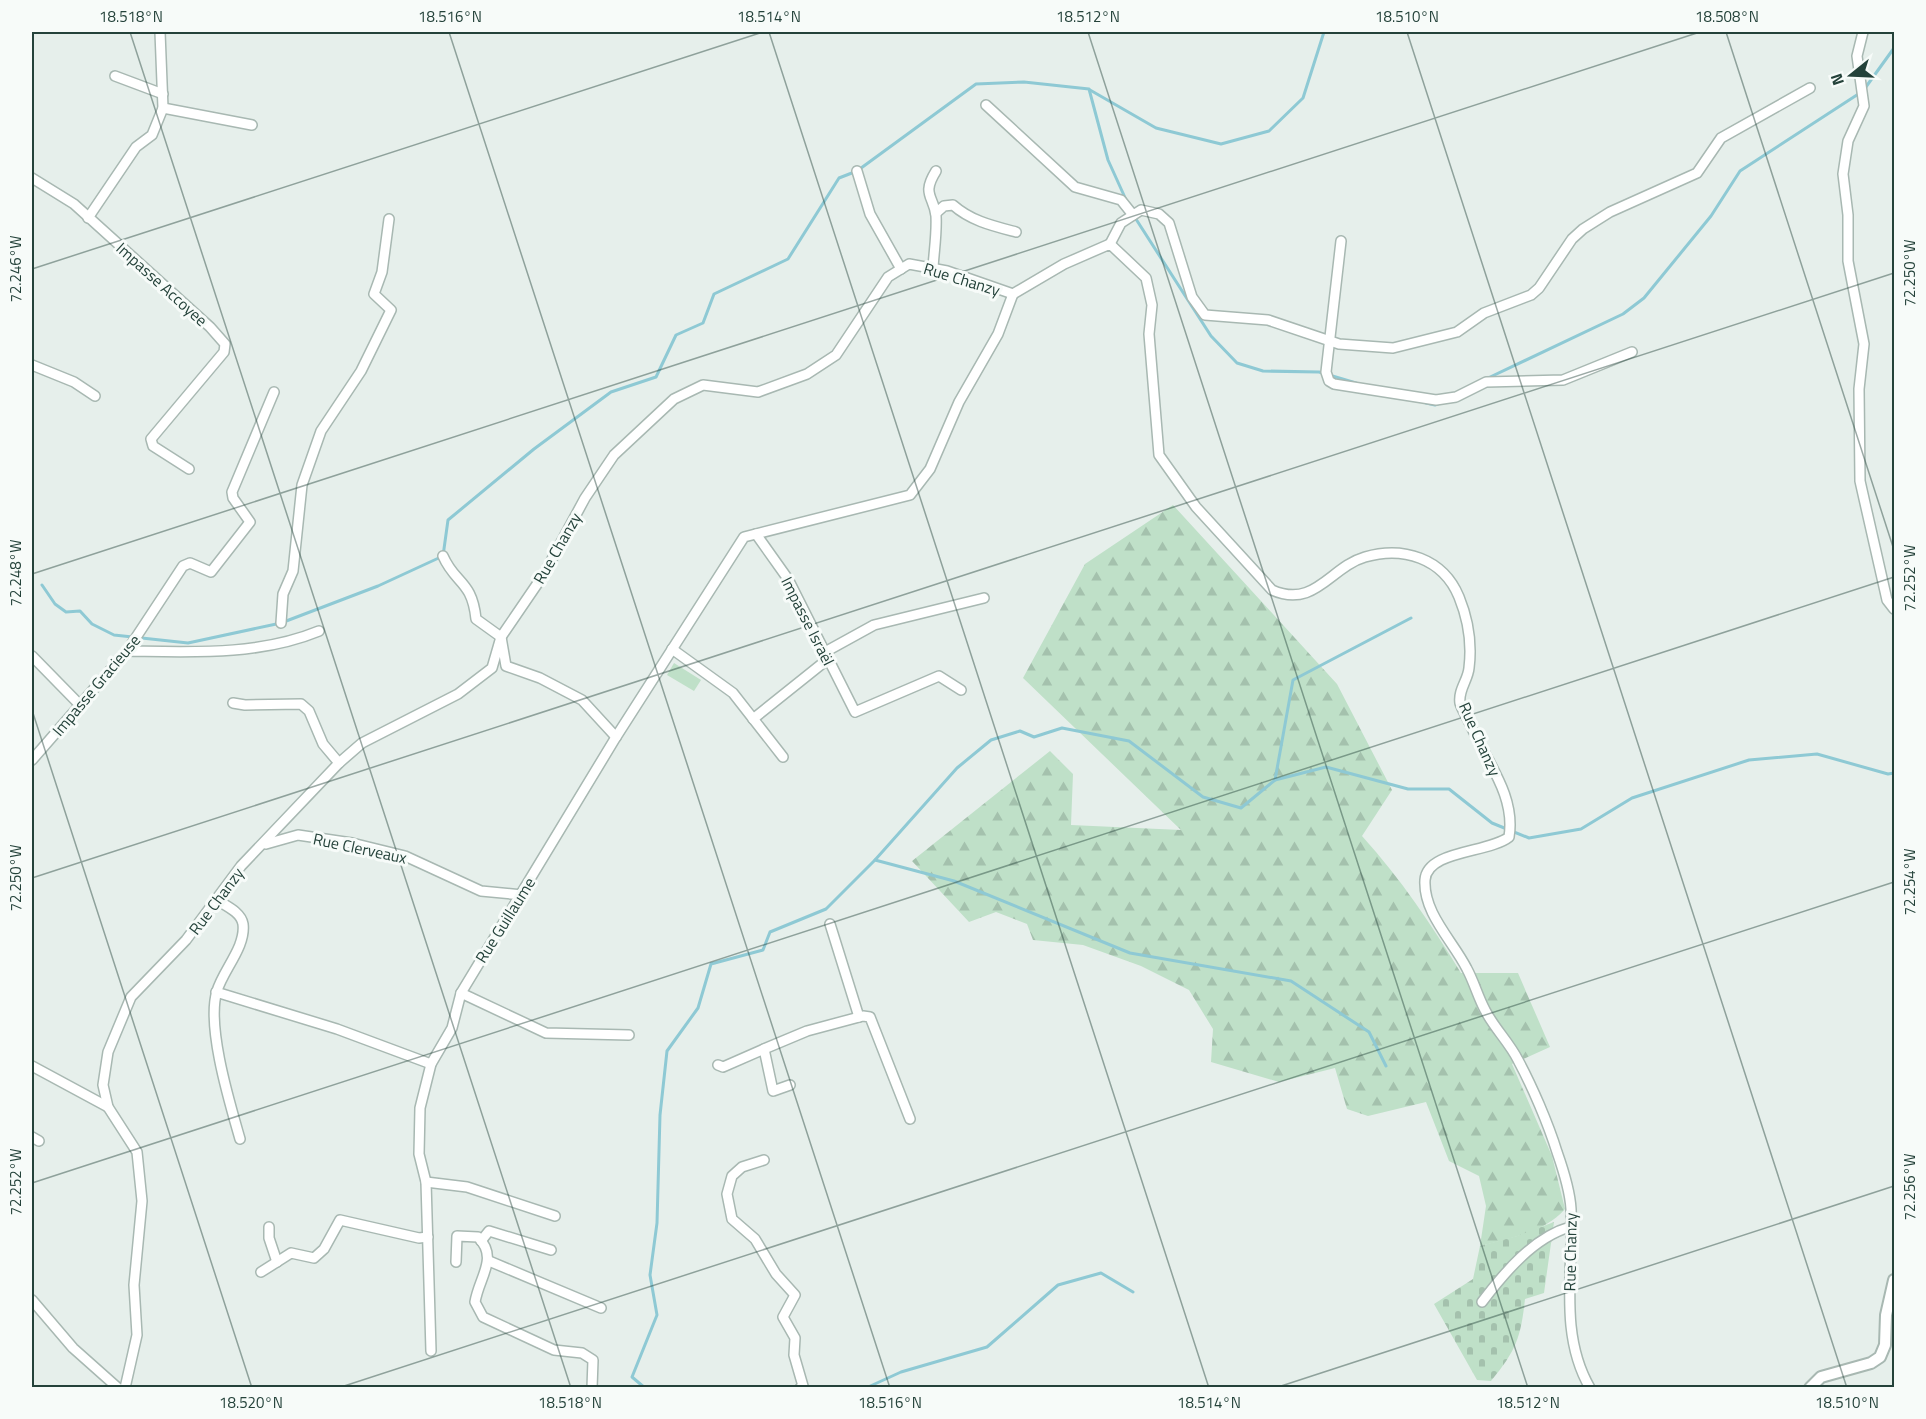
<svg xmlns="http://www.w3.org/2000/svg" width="1926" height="1419" font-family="'Titillium Web',sans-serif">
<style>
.forest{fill:url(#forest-firs)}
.cemetery{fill:url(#cemetery-stones)}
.pitch{fill:#bfe0c8}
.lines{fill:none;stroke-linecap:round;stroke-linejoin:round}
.stream{stroke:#8ec9d4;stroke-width:3}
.minor-casing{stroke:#a8b8b2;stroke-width:12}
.tertiary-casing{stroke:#a8b8b2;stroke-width:14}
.minor{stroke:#fff;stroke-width:9}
.tertiary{stroke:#fff;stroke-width:10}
.ticks{fill:none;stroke:#24423a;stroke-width:1.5;stroke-opacity:0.45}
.labels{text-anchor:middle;stroke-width:6;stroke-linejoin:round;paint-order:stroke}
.street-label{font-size:16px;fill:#24423a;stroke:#f7fbf9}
.neatline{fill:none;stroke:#24423a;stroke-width:2}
.ticks-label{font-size:15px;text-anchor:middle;fill:#24423a}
</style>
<defs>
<pattern id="forest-firs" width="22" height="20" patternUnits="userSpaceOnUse" patternTransform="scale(1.5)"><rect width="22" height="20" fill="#bfe0c8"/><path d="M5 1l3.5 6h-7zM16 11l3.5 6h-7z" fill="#a4c1ad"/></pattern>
<pattern id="cemetery-stones" width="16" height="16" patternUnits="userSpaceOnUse" patternTransform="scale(1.5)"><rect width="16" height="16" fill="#bfe0c8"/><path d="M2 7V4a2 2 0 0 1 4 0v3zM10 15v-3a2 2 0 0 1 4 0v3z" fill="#a4c1ad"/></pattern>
</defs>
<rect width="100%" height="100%" fill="#e6efeb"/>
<!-- forest -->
<path class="forest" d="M 1173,505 L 1337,684 L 1392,790 L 1362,836 C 1401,879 1431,924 1461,973 L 1518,973 L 1550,1047 L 1512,1064 L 1552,1156 L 1565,1209 C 1544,1233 1510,1238 1480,1246 L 1486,1206 L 1479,1176 L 1449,1161 L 1426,1102 L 1368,1116 L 1347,1109 L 1335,1068 L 1279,1082 L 1211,1062 L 1213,1029 L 1189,990 L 1141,966 L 1083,945 L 1033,940 L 1027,924 L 996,912 L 969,922 L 912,861 L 1050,751 L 1073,774 L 1071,825 L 1181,830 L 1023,678 L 1085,564 Z"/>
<!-- cemetery -->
<path class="cemetery" d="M 1554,1222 L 1544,1293 L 1525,1299 C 1521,1337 1516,1351 1491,1381 L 1477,1380 L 1434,1304 L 1473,1279 L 1480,1246 L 1517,1236 Z"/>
<!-- pitch -->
<path class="pitch" d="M 674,663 L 701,680 L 694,691 L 667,675 Z"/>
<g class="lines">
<!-- stream -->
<g class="stream">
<path d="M 1090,90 L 1156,128 L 1221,144 L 1269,131 L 1303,98 L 1324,32"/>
<path d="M 1134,216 L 1211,336 L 1237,363 L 1263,371 L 1319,372 L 1356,383"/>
<path d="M 1486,379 L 1623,314 L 1644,298 L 1711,216 L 1740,171 L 1863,91 L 1894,48"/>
<path d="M 1426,403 L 1435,405 L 1440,403"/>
<path d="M 42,585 L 55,604 L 66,612 L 80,611 L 92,624 L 114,635 L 188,643 L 281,623 L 378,586 L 443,556 L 448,520 L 534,449 L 611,392 L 656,377 L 676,335 L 703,323 L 714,294 L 788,259 L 839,178 L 857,171 L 976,84 L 1024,82 L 1089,89 L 1108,160 L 1127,202"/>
<path d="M 1275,780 L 1293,680 L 1411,618"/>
<path d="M 875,860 L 954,881 L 1130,953 L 1291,981 L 1369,1032 L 1386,1066"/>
<path d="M 645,1388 L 632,1377 L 657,1315 L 650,1275 L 657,1223 L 660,1115 L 667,1051 L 698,1008 L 711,964 L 763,950 L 770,932 L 826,909 L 875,860 L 957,768 L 991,740 L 1020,731 L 1034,737 L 1062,728 L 1129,741 L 1203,797 L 1241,808 L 1275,780 L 1326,767 L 1408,789 L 1449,789 L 1492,823 L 1529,838 L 1581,829 L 1632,798 L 1749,760 L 1817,754 L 1888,774 L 1894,773"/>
<path d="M 866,1388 L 901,1372 L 987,1347 L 1058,1285 L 1101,1273 L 1133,1292"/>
</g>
<defs>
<g id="minor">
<path d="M 1863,32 L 1857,56 L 1864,106 L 1848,141 L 1843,174 L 1848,215 L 1848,261 L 1864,344 L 1859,389 L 1860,481 L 1887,600 L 1894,609"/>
<path d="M 115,76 L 163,94"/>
<path d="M 986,105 L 1075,187 L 1121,200 L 1133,215"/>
<path d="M 163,108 L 252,125"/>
<path d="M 857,171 L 870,214 L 901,269"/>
<path d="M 32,178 L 74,204 L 210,327 L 225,344 L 224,352 L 151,439 L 153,446 L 189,469"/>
<path d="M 936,213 L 944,206 L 953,205 C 971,221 993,226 1016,232"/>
<path d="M 88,218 L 136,147 L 152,135 L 163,108 L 160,32"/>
<path d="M 1341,241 L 1326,372 L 1329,381 L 1334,384 L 1436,400 L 1456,397 L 1486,382 L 1563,380 L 1632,352"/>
<path d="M 1110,244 L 1121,223 L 1141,210 L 1159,214 L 1169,223 L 1192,297 L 1205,315 L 1268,320 L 1339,344 L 1393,348 L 1457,332 L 1484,313 L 1531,295 L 1539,288 L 1572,239 L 1583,229 L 1610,212 L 1697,173 L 1721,138 L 1810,88"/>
<path d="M 933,268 C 934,251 937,233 936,216 C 934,196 921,195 936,171"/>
<path d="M 32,365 L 74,382 L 95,396"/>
<path d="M 756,534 L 788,579 L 855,712 L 939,676 L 961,690"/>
<path d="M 443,556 C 455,584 472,580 476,619 L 501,637 L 506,666 L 540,678 L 582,700 L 616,737"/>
<path d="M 281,623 L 283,594 L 293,571 L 302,485 L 321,431 L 361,371 L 391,310 L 374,294 L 382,272 L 389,219"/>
<path d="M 672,649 L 733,693 L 783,757"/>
<path d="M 127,651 C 191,652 258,656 319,631"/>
<path d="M 825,652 L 874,625 L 984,598"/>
<path d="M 32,656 L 80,705"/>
<path d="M 233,703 L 245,705 L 301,704 L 309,711 L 323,744 L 339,763"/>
<path d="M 753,719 L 828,659"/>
<path d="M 32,760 L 127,651 L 183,566 L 190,563 L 211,572 L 250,522 L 233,498 L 232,492 L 274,392"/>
<path d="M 266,844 L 298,835 L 352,843 L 405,856 L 481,891 L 522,895"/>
<path d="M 217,900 C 226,906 241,912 243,924 C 246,947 223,970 217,991 C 206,1026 230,1104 240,1139"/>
<path d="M 830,924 L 859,1017"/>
<path d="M 216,992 L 337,1029 L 431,1064"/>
<path d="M 461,993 L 546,1033 L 629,1035"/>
<path d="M 764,1049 L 807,1031 L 863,1016 L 870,1017 L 910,1119"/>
<path d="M 718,1065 L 723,1067 L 764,1049 L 773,1091 L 790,1085"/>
<path d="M 32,1066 L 108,1107"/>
<path d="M 32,1137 L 39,1141"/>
<path d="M 764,1160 L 742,1167 L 732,1176 L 727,1194 L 732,1219 L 755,1239 L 776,1274 L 795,1295 L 783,1317 L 795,1338 L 794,1355 L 803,1386 L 800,1388"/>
<path d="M 426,1182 L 467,1187 L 555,1216"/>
<path d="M 269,1227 L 269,1238 L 277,1262"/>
<path d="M 481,1241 L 489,1231 L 551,1250"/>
<path d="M 489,1261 L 601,1308"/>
<path d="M 456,1262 L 457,1236 L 478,1237 C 499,1258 479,1277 475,1302 L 483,1317 L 554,1350 L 582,1353 L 593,1360 L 592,1388"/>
<path d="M 261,1272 L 291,1253 L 314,1258 L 324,1249 L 340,1220 L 419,1238 L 428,1237"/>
<path d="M 32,1300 L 73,1348 L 118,1388"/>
<path d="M 1482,1302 C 1504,1273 1534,1237 1570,1227"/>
<path d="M 431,1351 L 426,1182 L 419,1154 L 420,1108 L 431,1064 L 452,1028 L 461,993 L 616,737 L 744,537 L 910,495 L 930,469 L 959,402 L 998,334 L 1013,294"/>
<path d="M 125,1388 L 137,1335 L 134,1285 L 142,1201 L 137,1152 L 108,1107 L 103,1085 L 108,1052 L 131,997 L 186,940 L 241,866 L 339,763 L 362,743 L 458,694 L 492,668 L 501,637 L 544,574 L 585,498 L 614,455 L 674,399 L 703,385 L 758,392 L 807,374 L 836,355 L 888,277 L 909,264 L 947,271 L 1013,294 L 1064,264 L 1110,244 L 1146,278 L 1152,305 L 1149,334 L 1159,455 L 1196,507 L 1272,590 C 1315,609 1330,567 1365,557 C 1403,546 1443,558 1459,597 C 1468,619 1472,644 1469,668 C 1468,680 1458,690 1460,703 C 1462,710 1467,717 1470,724 C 1486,761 1516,795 1509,837 C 1489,853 1427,850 1425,880 C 1423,913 1453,941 1467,969 C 1474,982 1478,997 1485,1010 C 1494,1028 1509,1042 1518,1060 C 1532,1086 1548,1123 1557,1152 C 1563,1169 1570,1191 1571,1209 C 1574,1268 1558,1333 1590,1388"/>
</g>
<path id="tertiary" d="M 1810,1388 L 1821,1377 L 1871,1363 L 1880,1357 L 1885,1345 L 1886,1315 L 1894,1280"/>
</defs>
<!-- minor casing -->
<use href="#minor" class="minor-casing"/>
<!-- tertiary casing -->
<use href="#tertiary" class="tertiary-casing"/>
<!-- minor -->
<use href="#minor" class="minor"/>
<!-- tertiary -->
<use href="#tertiary" class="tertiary"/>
</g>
<!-- ticks -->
<path class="ticks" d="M 130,32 L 571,1388M 449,32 L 890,1388M 769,32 L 1209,1388M 1088,32 L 1528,1388M 1407,32 L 1847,1388M 1726,32 L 1894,550M 32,269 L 763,32M 32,574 L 1700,32M 32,710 L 252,1388M 32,878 L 1894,273M 32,1183 L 1894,577M 338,1388 L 1894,882M 1275,1388 L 1894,1186"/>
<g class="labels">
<!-- street labels -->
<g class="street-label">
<text transform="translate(962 279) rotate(17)" y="6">Rue Chanzy</text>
<text transform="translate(162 284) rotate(42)" y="6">Impasse Accoyee</text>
<text transform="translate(557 548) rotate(-60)" y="6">Rue Chanzy</text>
<text transform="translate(808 621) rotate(63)" y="6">Impasse Israël</text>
<text transform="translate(96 685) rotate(-50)" y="6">Impasse Gracieuse</text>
<text transform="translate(1480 739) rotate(66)" y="6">Rue Chanzy</text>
<text transform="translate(360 848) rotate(12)" y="6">Rue Clerveaux</text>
<text transform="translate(216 901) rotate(-53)" y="6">Rue Chanzy</text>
<text transform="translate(505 920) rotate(-58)" y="6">Rue Guillaume</text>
<text transform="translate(1570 1252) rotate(-89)" y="6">Rue Chanzy</text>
</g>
</g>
<!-- border -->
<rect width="1926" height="1419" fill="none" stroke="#f7fbf9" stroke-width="66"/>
<!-- north arrow -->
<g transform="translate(1851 75) rotate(252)" stroke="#f7fbf9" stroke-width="4.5" paint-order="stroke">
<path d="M0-4.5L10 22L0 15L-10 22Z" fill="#24423a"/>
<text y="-9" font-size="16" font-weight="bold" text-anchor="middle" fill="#24423a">N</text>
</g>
<rect x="33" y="33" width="1860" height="1353" class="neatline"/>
<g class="ticks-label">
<text x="131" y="22">18.518°N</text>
<text x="450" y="22">18.516°N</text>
<text x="769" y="22">18.514°N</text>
<text x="1088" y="22">18.512°N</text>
<text x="1407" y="22">18.510°N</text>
<text x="1727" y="22">18.508°N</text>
<text transform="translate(16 269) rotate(-90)" y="5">72.246°W</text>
<text transform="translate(1910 273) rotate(-90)" y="5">72.250°W</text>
<text transform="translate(16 573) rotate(-90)" y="5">72.248°W</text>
<text transform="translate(1910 578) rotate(-90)" y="5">72.252°W</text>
<text transform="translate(16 878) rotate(-90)" y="5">72.250°W</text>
<text transform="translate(1910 882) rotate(-90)" y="5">72.254°W</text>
<text transform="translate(16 1182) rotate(-90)" y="5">72.252°W</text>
<text transform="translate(1910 1187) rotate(-90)" y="5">72.256°W</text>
<text x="251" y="1408">18.520°N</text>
<text x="570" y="1408">18.518°N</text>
<text x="890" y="1408">18.516°N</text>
<text x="1209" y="1408">18.514°N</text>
<text x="1528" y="1408">18.512°N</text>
<text x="1847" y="1408">18.510°N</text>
</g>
</svg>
